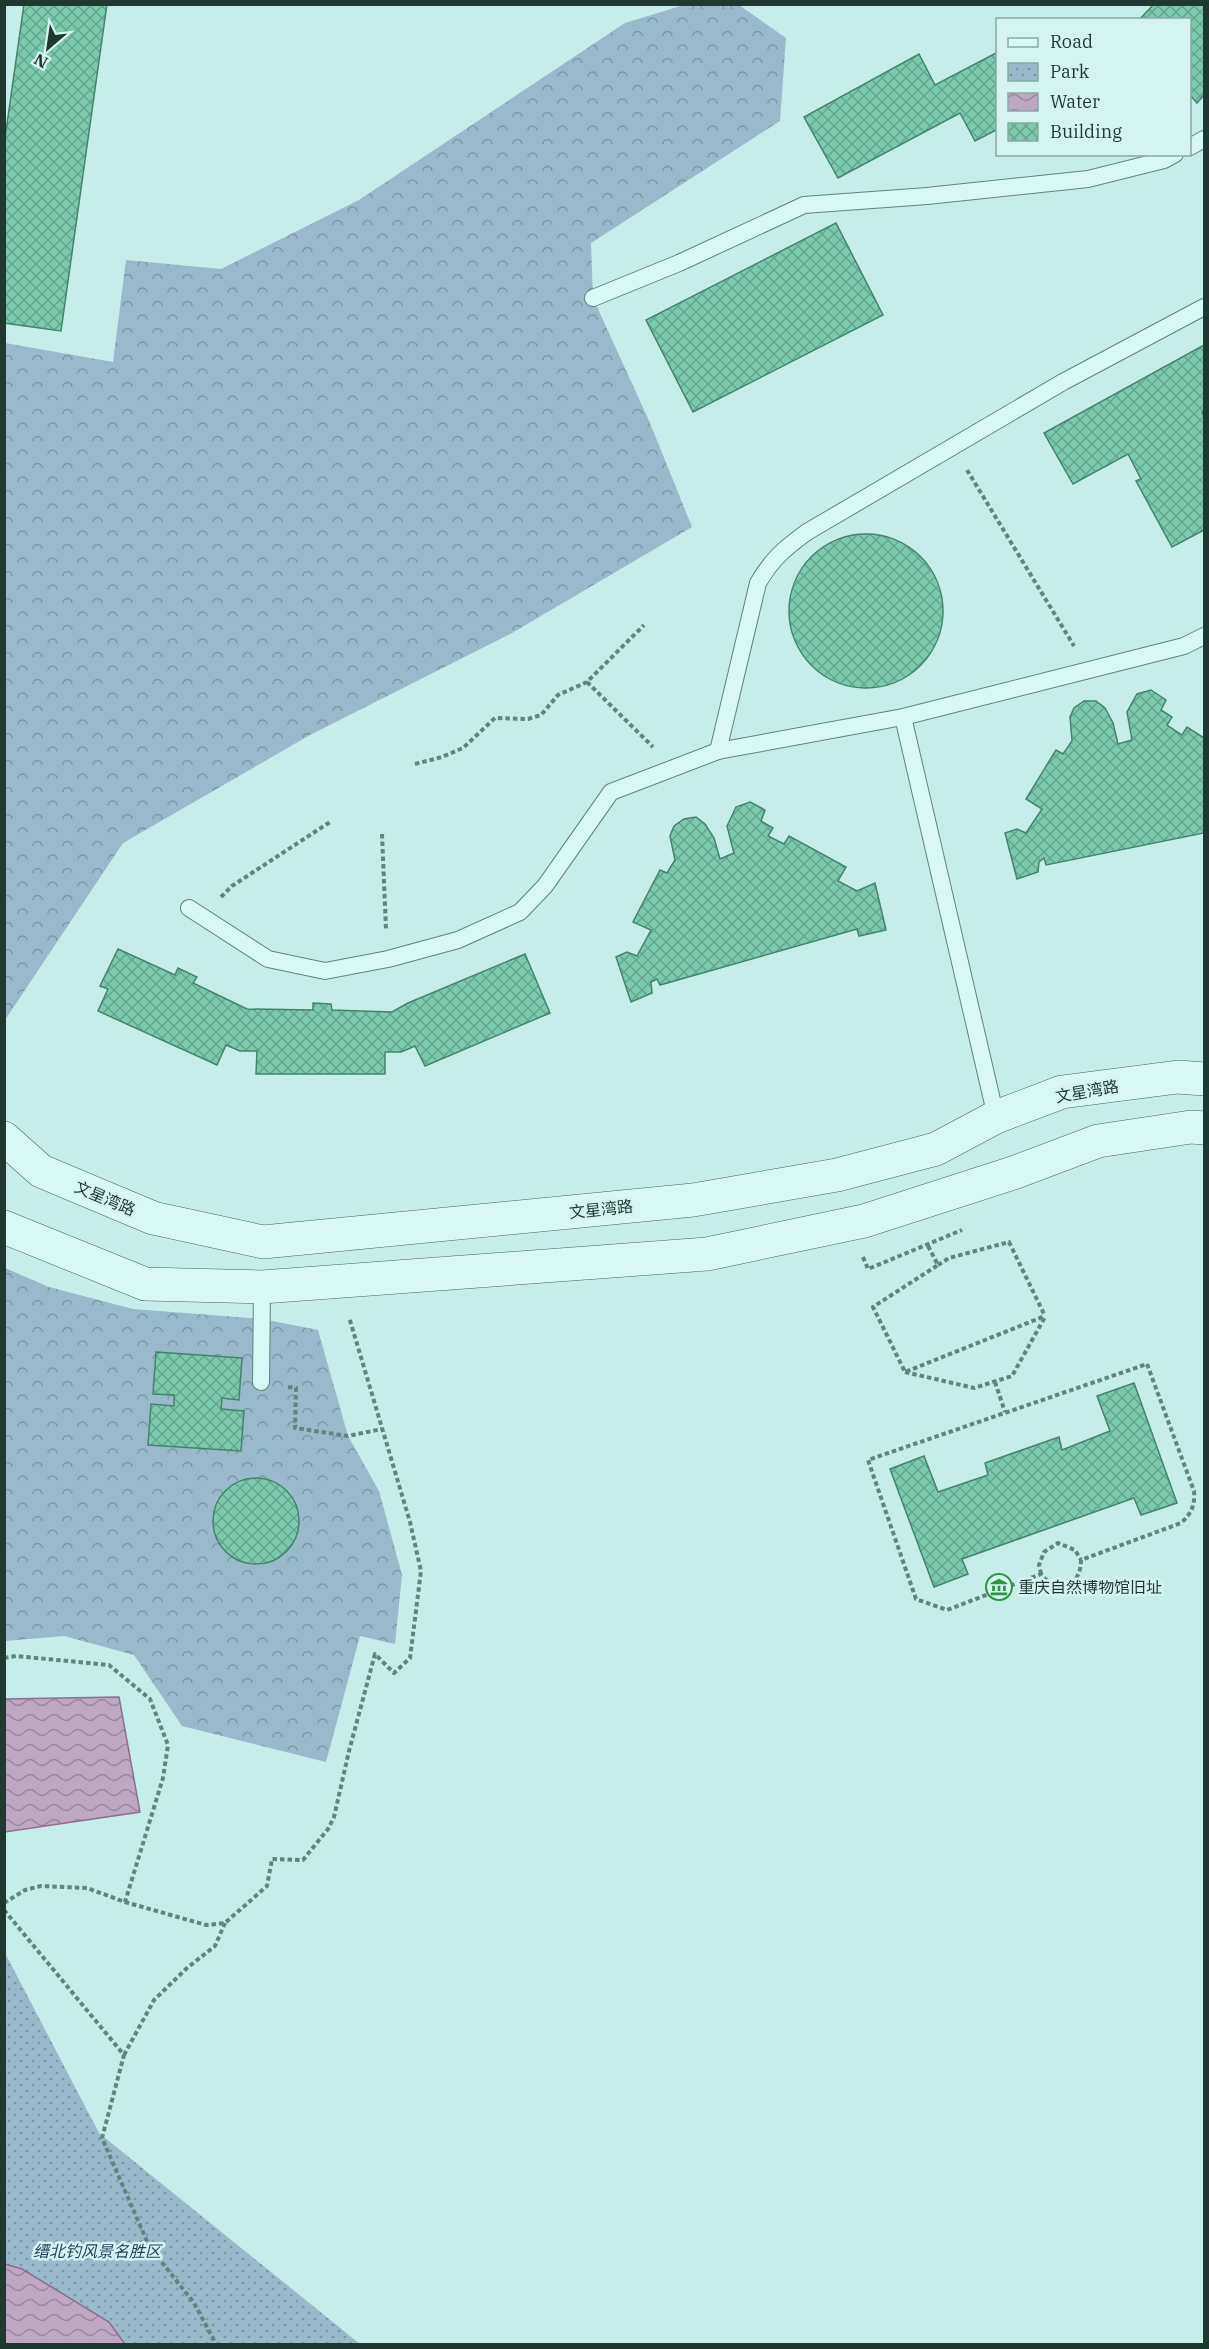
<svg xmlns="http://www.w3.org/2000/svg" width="1209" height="2349" font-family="'IBM Plex Serif','Noto Sans SC',serif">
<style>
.forest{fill:url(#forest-crowns)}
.park{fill:url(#park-dots)}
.water{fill:url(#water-waves);stroke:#8d6e8e;stroke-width:1.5}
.building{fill:url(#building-cross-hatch);stroke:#42856b;stroke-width:1.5}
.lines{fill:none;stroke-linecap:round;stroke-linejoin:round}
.service-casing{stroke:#5c877c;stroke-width:18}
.secondary-casing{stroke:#3f695d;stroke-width:34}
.path{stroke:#5c877c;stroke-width:4;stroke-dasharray:4.5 3;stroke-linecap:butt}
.service{stroke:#d8f8f5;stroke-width:16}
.secondary{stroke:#d8f8f5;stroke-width:33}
.labels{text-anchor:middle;stroke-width:5;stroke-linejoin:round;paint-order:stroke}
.street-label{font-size:16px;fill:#1f3830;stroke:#d4f4f2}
.poi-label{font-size:16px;fill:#1f3830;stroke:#d4f4f2;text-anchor:start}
.park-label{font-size:16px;font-style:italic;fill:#263f53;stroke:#d4f4f2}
</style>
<defs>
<pattern id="forest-crowns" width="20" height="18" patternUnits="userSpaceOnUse" patternTransform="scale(1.5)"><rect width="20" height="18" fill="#99bacb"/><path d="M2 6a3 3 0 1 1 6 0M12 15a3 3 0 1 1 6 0" fill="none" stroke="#7c98a5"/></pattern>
<pattern id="park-dots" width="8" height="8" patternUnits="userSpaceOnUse" patternTransform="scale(1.5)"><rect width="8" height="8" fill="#99bacb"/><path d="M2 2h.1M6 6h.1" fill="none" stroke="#7c98a5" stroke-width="1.8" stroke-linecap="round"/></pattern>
<pattern id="water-waves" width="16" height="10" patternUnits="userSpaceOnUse" patternTransform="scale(1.5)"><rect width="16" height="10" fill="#bea7c0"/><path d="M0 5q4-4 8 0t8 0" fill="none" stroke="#9a899c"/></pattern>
<pattern id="building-cross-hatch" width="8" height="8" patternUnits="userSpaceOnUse" patternTransform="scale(1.5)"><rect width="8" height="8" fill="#7ccaad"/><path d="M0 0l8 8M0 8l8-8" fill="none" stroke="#65a58d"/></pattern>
</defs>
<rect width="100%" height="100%" fill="#c5ede9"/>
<!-- forest -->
<g class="forest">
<path d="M 684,5 L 739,5 L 786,38 L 780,121 L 591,243 L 593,298 L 650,423 L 692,527 L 512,633 L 310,735 L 123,843 L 5,1020 L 5,343 L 113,362 L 126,260 L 221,269 L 359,200 L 625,23 Z"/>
<path d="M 5,1268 L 49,1287 L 133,1309 L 262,1319 L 318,1330 L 348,1436 L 379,1491 L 402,1575 L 395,1644 L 360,1636 L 326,1762 L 182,1726 L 134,1655 L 64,1636 L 5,1641 Z"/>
</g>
<!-- park -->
<path class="park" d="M 4,1951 L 99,2133 L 360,2344 L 5,2344 Z"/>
<!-- water -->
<g class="water">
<path d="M 119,1697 L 140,1812 L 5,1832 L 5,1699 Z"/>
<path d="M 5,2264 L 22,2269 L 109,2322 L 125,2344 L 5,2344 Z"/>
</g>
<!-- building -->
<g class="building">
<path d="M 24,4 L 107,4 L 61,331 L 4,323 L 4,145 Z"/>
<path d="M 1154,4 L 1204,4 L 1204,95 L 1197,103 L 1190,95 L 1190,20 L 1139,20 Z"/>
<path d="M 998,52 L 998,129 L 975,141 L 960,113 L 838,178 L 804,117 L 919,54 L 935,85 Z"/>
<path d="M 836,223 L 883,315 L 693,412 L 646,320 Z"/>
<path d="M 1204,345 L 1204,411 L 1202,412 L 1204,417 L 1204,530 L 1172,547 L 1136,481 L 1141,479 L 1128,454 L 1073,484 L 1044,433 Z"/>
<circle cx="866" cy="611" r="77"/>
<path d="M 1151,690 L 1166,700 L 1161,710 L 1172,717 L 1167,725 L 1182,735 L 1187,727 L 1204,738 L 1204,833 L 1046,865 L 1044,858 L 1039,862 L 1038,872 L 1017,879 L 1005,833 L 1017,829 L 1026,833 L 1042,809 L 1026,799 L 1056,750 L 1063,754 L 1072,741 L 1070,717 L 1074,708 L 1084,701 L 1096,701 L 1105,708 L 1113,723 L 1118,744 L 1132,740 L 1127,712 L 1137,694 Z"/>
<path d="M 750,802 L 765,810 L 761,821 L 773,828 L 768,836 L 784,844 L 789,836 L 846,867 L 838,881 L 857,891 L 875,883 L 886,930 L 859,936 L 857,929 L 660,985 L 657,979 L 651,982 L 652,993 L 631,1002 L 616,957 L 627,952 L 637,956 L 651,930 L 633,922 L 660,870 L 667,873 L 675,860 L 670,836 L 674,826 L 684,819 L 696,817 L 705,824 L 714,838 L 720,859 L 734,853 L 727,826 L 736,807 Z"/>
<path d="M 118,949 L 175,975 L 178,968 L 197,977 L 193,983 L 247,1009 L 313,1010 L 313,1003 L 331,1004 L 332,1010 L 392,1012 L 408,1003 L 525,954 L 550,1013 L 425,1066 L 415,1046 L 401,1052 L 385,1052 L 385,1074 L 256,1074 L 257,1051 L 240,1051 L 226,1045 L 217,1065 L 98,1011 L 108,989 L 100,986 Z"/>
<path d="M 156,1352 L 242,1358 L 239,1400 L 222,1398 L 221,1409 L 244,1411 L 241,1451 L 148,1445 L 151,1404 L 174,1406 L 174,1395 L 153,1394 Z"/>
<path d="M 1134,1383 L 1177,1503 L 1141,1515 L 1134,1498 L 962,1559 L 968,1574 L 934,1587 L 890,1469 L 924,1456 L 938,1492 L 988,1475 L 985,1463 L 1059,1437 L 1062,1450 L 1110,1431 L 1097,1396 Z"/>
<circle cx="256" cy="1521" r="43"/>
</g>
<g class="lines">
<defs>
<g id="service">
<path d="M 1190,147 L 1204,139"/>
<path d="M 593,298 L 679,263 L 804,205 L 927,196 L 1088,179 L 1164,160 L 1175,154"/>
<path d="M 1204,307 L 1063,382 L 807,532 C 785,548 772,559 758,583 L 718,751 L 903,717 L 1184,646 L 1204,636"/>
<path d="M 903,717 L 996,1117"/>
<path d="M 189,908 L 268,959 L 325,971 L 388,959 L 458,940 L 520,912 L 545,886 L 611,792 L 718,751"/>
<path d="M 261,1382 L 262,1287"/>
</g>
<g id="secondary">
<path d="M 4,1138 L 41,1171 L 153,1218 L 263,1242 L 693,1200 L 837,1175 L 936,1149 L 996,1117 L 1062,1092 L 1178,1077 L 1204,1079"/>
<path d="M 4,1227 L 145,1284 L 262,1287 L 707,1254 L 864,1221 L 1013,1173 L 1098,1141 L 1191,1127 L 1204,1128"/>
</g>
</defs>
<!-- service casing -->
<use href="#service" class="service-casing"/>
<!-- secondary casing -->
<use href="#secondary" class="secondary-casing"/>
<!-- path -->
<g class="path">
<path d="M 967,470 L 1074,646"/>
<path d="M 587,682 L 653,747"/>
<path d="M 415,764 L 442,757 L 463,748 L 495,718 L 528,719 L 541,715 L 558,695 L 587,682 L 644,625"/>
<path d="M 382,834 L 386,929"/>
<path d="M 221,897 L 232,886 L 330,822"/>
<path d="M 928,1246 L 938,1265 L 873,1307 L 905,1372 L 1045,1316"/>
<path d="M 863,1257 L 868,1269 L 962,1230"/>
<path d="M 938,1265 L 949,1258 L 1009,1242 L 1045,1316"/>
<path d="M 1147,1364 L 1194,1491 C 1195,1505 1192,1513 1181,1523 L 1081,1560 C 1081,1572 1077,1579 1068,1586 C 1056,1585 1048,1584 1041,1574 L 947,1610 L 916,1599 L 868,1460 Z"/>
<path d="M 905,1372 L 974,1388 L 1012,1376 L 1045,1317"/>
<path d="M 995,1382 L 1005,1412"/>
<path d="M 288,1387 L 296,1388 L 295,1428 L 348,1436 L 382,1429"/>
<path d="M 1041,1574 L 1039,1565 L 1044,1552 L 1058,1543 L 1075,1550 L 1081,1560"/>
<path d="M 4,1658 L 16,1656 L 109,1665 L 150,1699 L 168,1745 L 163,1778 L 125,1902"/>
<path d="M 4,1903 L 25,1890 L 41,1886 L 87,1888 L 125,1902 L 206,1925 L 225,1923 L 267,1886 L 272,1859 L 303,1860 L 328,1829 L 334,1817 L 349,1751 L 375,1654 L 394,1673 L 410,1658 L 421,1571 L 410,1522 L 349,1317"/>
<path d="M 4,1910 L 124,2055 L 102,2138 L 149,2246 L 194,2303 L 216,2344"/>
<path d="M 124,2055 L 154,2000 L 187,1968 L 215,1946 L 225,1923"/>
</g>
<!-- service -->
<use href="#service" class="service"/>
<!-- secondary -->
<use href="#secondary" class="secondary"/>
</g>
<!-- icons -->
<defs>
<symbol id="museum-ring" viewBox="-11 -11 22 22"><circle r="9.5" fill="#d4f4f2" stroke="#2e9443" stroke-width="1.5"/><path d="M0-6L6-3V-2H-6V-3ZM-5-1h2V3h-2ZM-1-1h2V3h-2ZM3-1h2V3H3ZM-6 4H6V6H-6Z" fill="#2e9443"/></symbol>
</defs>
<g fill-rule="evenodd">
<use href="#museum-ring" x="984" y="1572" width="30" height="30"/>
</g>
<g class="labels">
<!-- street labels -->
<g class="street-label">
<text transform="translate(1087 1091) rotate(-10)" y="6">文星湾路</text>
<text transform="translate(105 1198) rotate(23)" y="6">文星湾路</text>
<text transform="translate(601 1209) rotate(-6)" y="6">文星湾路</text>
</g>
<!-- poi labels -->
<g class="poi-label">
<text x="1018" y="1593">重庆自然博物馆旧址</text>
</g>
<!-- park labels -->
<g class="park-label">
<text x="97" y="2257">缙北钓风景名胜区</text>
</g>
</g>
<!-- border -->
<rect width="1209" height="2349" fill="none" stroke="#1f3830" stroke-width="12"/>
<!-- legend -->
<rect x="996" y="18" width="195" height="138" fill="#d4f4f2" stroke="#8ca9a4" stroke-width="1.5"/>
<rect x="1008" y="38" width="30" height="9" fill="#d8f8f5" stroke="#8ca9a4" stroke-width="1.5"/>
<text x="1050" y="48" font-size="18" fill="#1f3830">Road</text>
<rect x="1008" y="63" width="30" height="18" fill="url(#park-dots)" stroke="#8ca9a4" stroke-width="1.5"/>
<text x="1050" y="78" font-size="18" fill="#1f3830">Park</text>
<rect x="1008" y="93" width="30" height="18" fill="url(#water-waves)" stroke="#8ca9a4" stroke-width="1.5"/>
<text x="1050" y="108" font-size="18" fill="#1f3830">Water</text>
<rect x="1008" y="123" width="30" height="18" fill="url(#building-cross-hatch)" stroke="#8ca9a4" stroke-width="1.5"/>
<text x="1050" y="138" font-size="18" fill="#1f3830">Building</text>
<!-- north arrow -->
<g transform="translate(48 48) rotate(209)" stroke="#d4f4f2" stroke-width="4.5" paint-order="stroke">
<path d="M0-4.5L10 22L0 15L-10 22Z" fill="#1f3830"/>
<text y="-9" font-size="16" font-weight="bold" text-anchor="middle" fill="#1f3830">N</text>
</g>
</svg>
